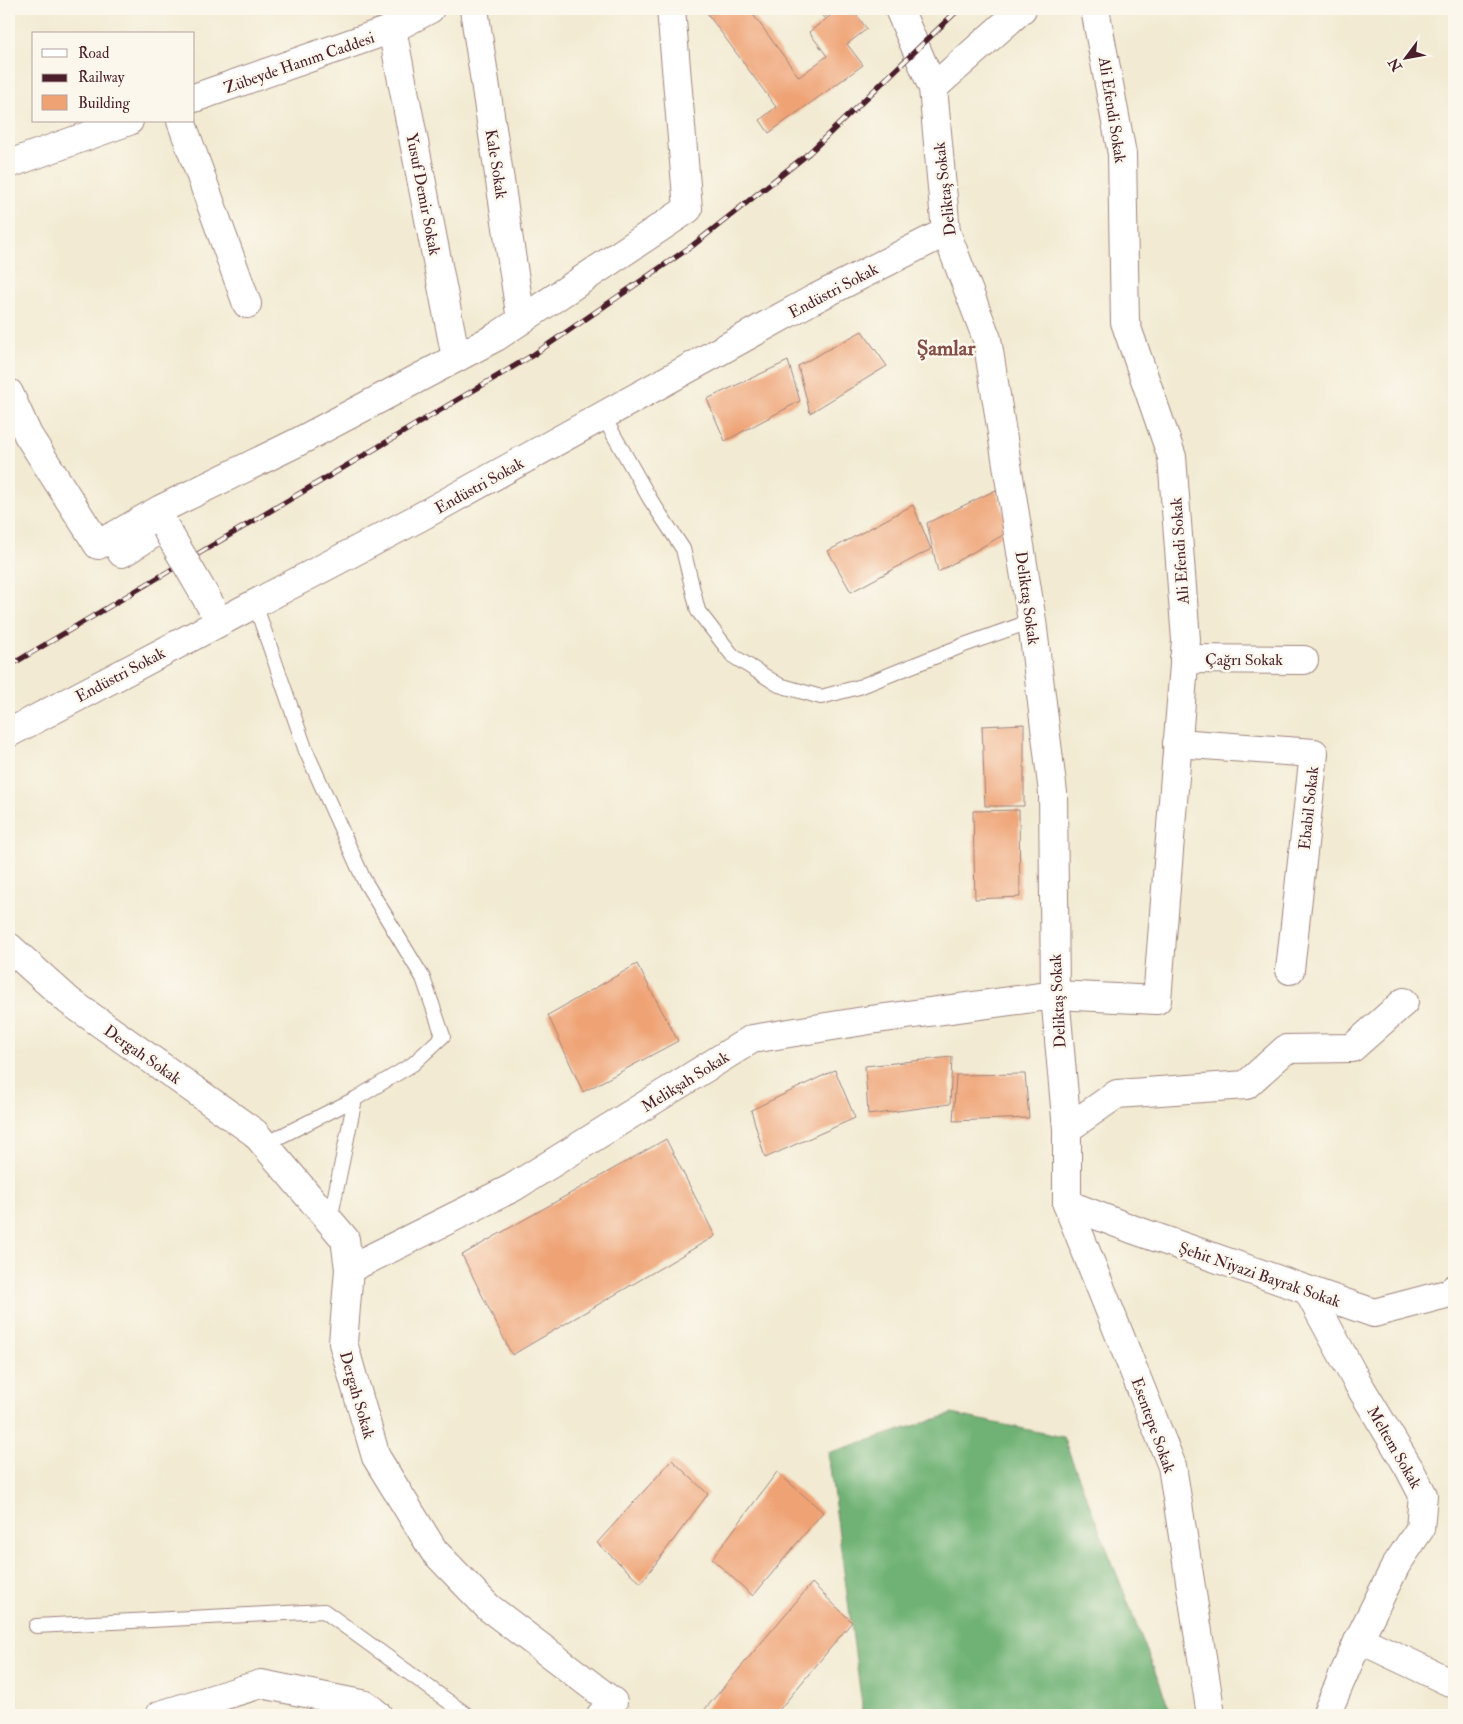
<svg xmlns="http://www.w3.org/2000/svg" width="1463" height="1724" font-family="'IM FELL Double Pica',serif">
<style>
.forest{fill:#6fb275;stroke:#5c6850}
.building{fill:#efa374}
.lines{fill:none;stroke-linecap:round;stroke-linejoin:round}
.lane-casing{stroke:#9e847e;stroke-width:16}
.street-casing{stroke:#9e847e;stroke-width:30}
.secondary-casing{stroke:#9e847e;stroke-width:30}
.lane{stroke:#fff;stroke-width:14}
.street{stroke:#fff;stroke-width:28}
.secondary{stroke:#fff;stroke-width:28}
.rail-casing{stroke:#4a1f2b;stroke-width:5.5}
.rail{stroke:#fbf7ec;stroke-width:4;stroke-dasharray:11;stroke-linecap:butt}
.street-bridge-casing{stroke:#9e847e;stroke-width:30;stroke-linecap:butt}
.street-bridge{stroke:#fff;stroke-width:28}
.labels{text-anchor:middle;stroke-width:5;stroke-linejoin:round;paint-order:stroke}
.street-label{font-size:16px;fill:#4a1f2b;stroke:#fbf7ec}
.district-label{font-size:21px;font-weight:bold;fill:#844d45;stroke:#fbf7ec}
</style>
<rect width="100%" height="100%" fill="#fbf7ec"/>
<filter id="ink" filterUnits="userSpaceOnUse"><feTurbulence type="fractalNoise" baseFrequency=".02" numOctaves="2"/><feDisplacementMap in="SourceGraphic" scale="10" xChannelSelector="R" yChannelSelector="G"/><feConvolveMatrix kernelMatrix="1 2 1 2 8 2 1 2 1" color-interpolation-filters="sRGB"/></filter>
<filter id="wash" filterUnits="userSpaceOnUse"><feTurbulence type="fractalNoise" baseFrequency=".0096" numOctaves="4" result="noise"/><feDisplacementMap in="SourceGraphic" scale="20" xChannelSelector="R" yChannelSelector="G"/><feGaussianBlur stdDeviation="1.12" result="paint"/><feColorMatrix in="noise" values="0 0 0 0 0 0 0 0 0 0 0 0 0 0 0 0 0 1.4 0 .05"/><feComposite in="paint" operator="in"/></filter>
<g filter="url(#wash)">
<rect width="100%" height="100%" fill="#f2ead2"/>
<!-- forest -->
<path class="forest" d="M 952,1414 L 1063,1437 L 1172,1715 L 861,1715 L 862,1705 L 828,1453 Z"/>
<g id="blocks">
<!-- building -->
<g class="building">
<path d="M 704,9 L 749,9 L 799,77 L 827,56 L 809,32 L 839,9 L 852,9 L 867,29 L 847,44 L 863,65 L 769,133 L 760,120 L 776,107 Z"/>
<path d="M 816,9 L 834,9 L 824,18 Z"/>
<path d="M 862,331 L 887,366 L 810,413 L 798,366 Z"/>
<path d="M 788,361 L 800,401 L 725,441 L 707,399 Z"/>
<path d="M 996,490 L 1010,531 L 938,572 L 927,523 Z"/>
<path d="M 913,505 L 931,549 L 851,592 L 828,551 Z"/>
<path d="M 1024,724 L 1024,806 L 985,806 L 982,726 Z"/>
<path d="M 1019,810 L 1020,897 L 975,899 L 973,811 Z"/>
<path d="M 637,964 L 678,1041 L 583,1092 L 548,1015 Z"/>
<path d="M 952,1057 L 950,1104 L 868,1115 L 865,1066 Z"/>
<path d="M 835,1070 L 855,1118 L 765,1158 L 751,1110 Z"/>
<path d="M 1025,1074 L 1029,1118 L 953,1121 L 956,1075 Z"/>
<path d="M 666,1139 L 715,1236 L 512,1355 L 462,1255 Z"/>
<path d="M 672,1460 L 708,1494 L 641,1583 L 597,1543 Z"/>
<path d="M 777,1472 L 823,1512 L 753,1596 L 712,1559 Z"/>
<path d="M 812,1583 L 852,1622 L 775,1715 L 700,1715 Z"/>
</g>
</g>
</g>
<g filter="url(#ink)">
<use href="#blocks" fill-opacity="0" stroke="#9e847e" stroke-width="1"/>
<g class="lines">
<defs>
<g id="lane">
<path d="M 603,416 L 650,499 L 683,549 L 698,611 L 733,656 L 779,685 L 821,697 L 859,687 L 964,645 L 1032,621"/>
<path d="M 255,604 L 306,751 L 364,880 L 423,978 L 443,1036 L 413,1064 L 355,1099 L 265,1144"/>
<path d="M 330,1220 L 355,1099"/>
<path d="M 36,1626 L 324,1611 L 467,1715"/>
</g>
<g id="street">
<path d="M 474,9 L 521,320"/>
<path d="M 899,9 L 933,88 L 946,232 L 987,339 L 1032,621 L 1053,793 L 1055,995 L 1067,1129 L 1067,1204 L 1172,1466 L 1211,1715"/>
<path d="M 392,29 L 456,358"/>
<path d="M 933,88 L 1022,9"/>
<path d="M 181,121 L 247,304"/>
<path d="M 9,393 L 28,435 L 98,545 L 161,509 L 296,443 L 496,337 L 688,209 L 671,9"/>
<path d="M 111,537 L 122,553 L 159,530"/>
<path d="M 1184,659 L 1304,660"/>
<path d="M 9,733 L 420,517 L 812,300 L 946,232"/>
<path d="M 1177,743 L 1314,753 L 1290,970"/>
<path d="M 9,947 L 69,1001 L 255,1133 L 345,1239 L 349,1269 L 343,1343 L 376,1457 L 434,1551 L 488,1607 L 613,1702 L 601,1715"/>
<path d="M 1067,1129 L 1117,1094 L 1246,1085 L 1286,1049 L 1352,1048 L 1404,1002"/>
<path d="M 1067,1204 L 1132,1229 L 1374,1313 L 1450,1293 L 1454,1289"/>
<path d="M 349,1269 L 512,1188 L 752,1039 L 870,1020 L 1055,995 L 1157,1000 L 1186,640 L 1172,457 L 1125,322 L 1122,154 L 1095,9"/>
<path d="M 1308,1291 L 1356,1380 L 1409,1468 L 1423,1495 L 1420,1529 L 1396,1565 L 1359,1639 L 1326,1715"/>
<path d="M 1359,1639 L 1454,1684"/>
<path d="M 160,1715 L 261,1684 L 366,1705 L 378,1715"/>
</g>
<g id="secondary">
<path d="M 194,98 L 392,29 L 430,9"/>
<path d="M 9,164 L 129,121"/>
</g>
</defs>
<!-- lane casing -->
<use href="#lane" class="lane-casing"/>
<!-- street casing -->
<use href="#street" class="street-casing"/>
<!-- secondary casing -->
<use href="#secondary" class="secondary-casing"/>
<!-- lane -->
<use href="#lane" class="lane"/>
<!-- street -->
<use href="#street" class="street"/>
<!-- secondary -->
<use href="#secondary" class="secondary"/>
<defs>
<path id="rail" d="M 9,666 L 533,355 L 692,246 L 809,153 L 959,9"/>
</defs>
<!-- rail casing -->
<use href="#rail" class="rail-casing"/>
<!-- rail -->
<use href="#rail" class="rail"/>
<defs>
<path id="street-bridge" d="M 165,527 L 211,606"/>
</defs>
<!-- street-bridge casing -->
<use href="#street-bridge" class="street-bridge-casing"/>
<!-- street-bridge -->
<use href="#street-bridge" class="street-bridge"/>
</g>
</g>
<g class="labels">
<!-- street labels -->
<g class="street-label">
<text transform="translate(299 62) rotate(-19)" y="6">Zübeyde Hanım Caddesi</text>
<text transform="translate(1113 110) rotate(81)" y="6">Ali Efendi Sokak</text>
<text transform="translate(497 164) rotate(81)" y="6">Kale Sokak</text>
<text transform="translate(944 189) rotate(-97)" y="6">Deliktaş Sokak</text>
<text transform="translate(424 194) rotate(79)" y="6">Yusuf Demir Sokak</text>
<text transform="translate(833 290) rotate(-28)" y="6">Endüstri Sokak</text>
<text transform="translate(479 485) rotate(-29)" y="6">Endüstri Sokak</text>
<text transform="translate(1179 551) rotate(-94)" y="6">Ali Efendi Sokak</text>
<text transform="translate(1028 598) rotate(82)" y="6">Deliktaş Sokak</text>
<text x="1244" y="665">Çağrı Sokak</text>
<text transform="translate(120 674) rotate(-28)" y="6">Endüstri Sokak</text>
<text transform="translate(1308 808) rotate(-84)" y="6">Ebabil Sokak</text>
<text transform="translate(1057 1001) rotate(-93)" y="6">Deliktaş Sokak</text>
<text transform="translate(143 1054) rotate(35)" y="6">Dergah Sokak</text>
<text transform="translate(685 1081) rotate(-32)" y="6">Melikşah Sokak</text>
<text transform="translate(1260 1274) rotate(19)" y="6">Şehit Niyazi Bayrak Sokak</text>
<text transform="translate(358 1395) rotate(74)" y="6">Dergah Sokak</text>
<text transform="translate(1154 1425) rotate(70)" y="6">Esentepe Sokak</text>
<text transform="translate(1395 1447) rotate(60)" y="6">Meltem Sokak</text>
</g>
<!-- district labels -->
<g class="district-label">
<text x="946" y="355">Şamlar</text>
</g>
</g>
<!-- margin -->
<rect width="1463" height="1724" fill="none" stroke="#fbf7ec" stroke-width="30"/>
<!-- legend -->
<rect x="32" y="32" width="162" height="90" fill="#fbf7ec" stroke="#b4a19f"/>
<rect x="42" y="49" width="25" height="8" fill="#ffffff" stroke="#b4a19f"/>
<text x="78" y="58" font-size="15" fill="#4a1f2b">Road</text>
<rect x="42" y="74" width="25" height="8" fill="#4a1f2b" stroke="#b4a19f"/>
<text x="78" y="82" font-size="15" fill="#4a1f2b">Railway</text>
<rect x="42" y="95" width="25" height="15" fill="#efa374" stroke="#b4a19f"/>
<text x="78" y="108" font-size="15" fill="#4a1f2b">Building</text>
<!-- north arrow -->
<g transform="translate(1406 58) rotate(238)" stroke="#fbf7ec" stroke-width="4" paint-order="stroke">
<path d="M0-4L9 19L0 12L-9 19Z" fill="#4a1f2b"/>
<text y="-8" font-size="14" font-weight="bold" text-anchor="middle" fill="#4a1f2b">N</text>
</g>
</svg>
